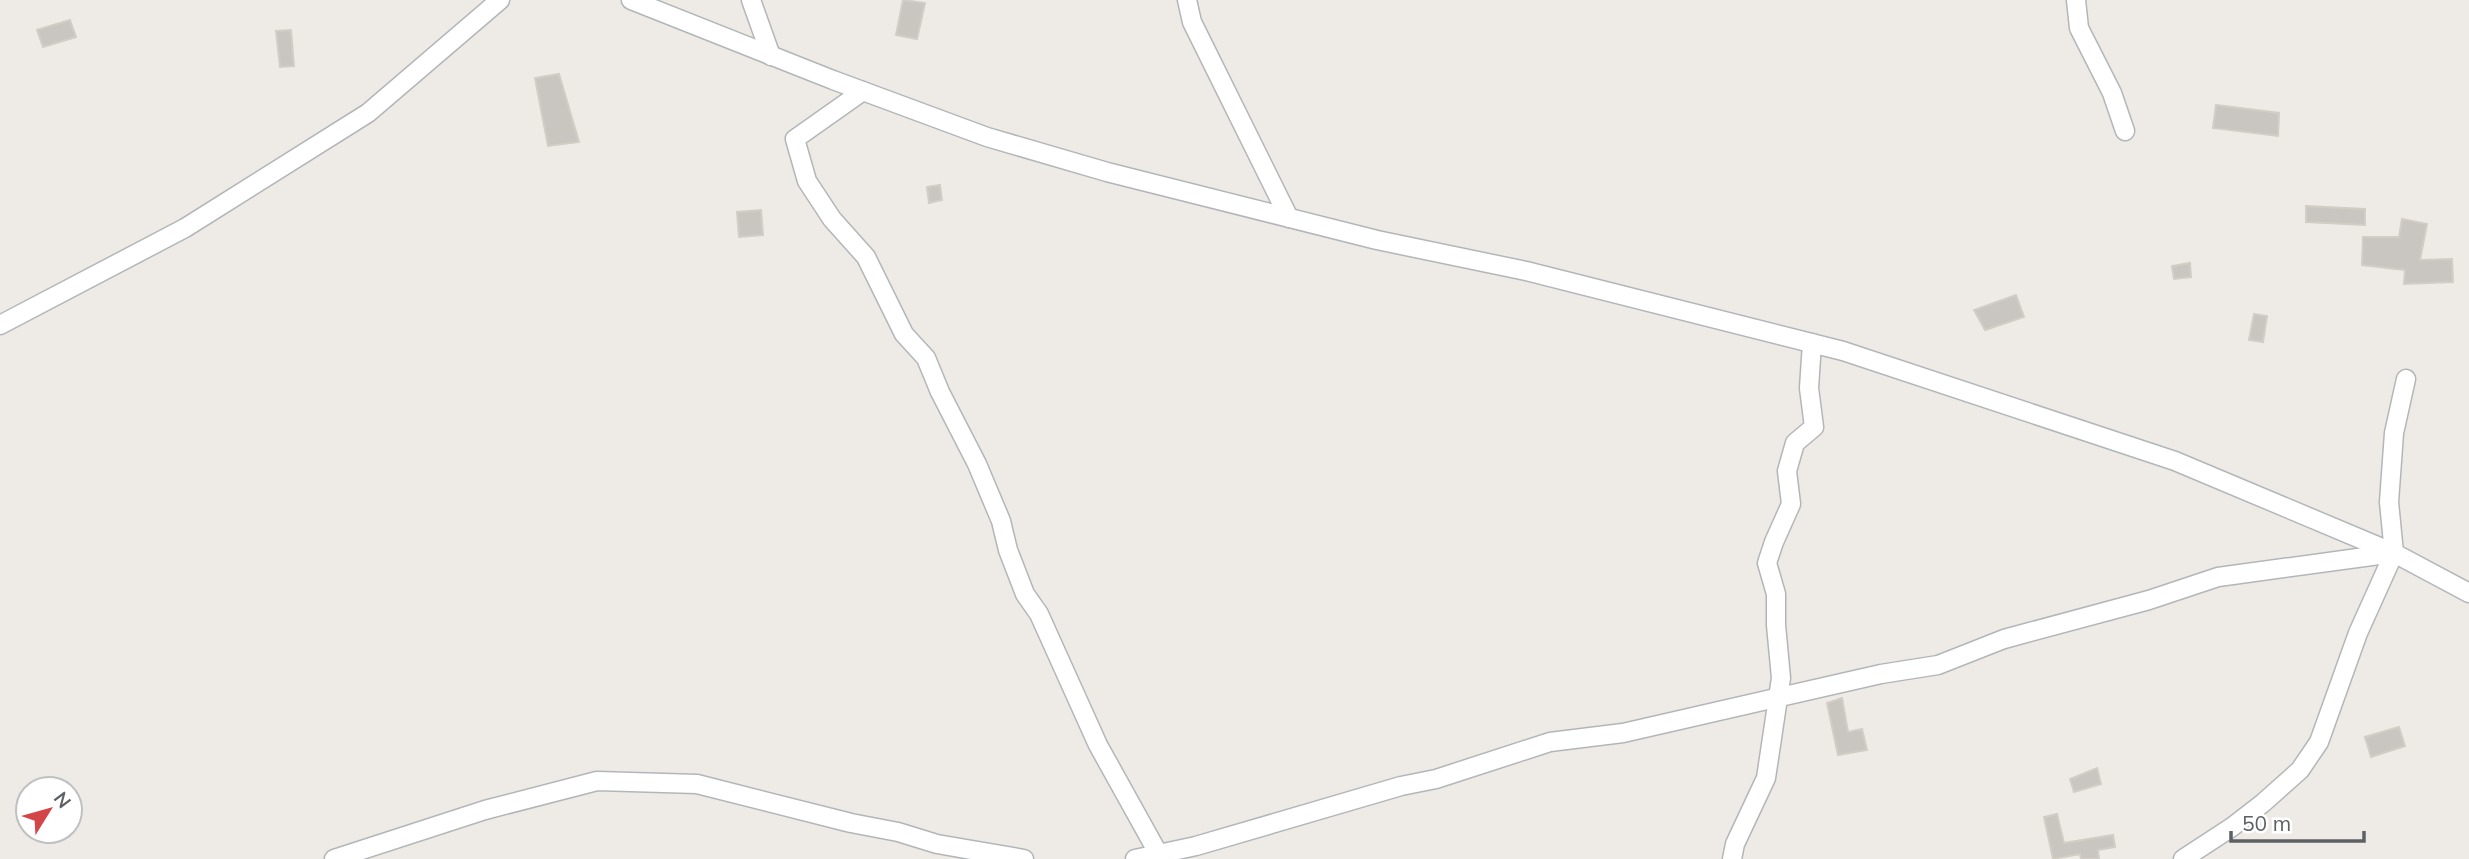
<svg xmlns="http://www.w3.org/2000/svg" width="2469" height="859" font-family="Mulish,sans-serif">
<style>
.building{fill:#c9c6c2;stroke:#d2cdc5;stroke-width:2}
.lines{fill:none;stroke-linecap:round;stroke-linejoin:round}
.minor-casing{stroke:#b3b6b9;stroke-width:21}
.minor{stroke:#fff;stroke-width:18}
</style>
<rect width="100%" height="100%" fill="#eeebe6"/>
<!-- building -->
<g class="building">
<path d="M 903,0 L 925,3 L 917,39 L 896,35 Z"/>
<path d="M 70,20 L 76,37 L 43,47 L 37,30 Z"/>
<path d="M 291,30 L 294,66 L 280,67 L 276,31 Z"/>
<path d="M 559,74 L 579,142 L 548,146 L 535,78 Z"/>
<path d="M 2216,105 L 2279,113 L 2278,136 L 2213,128 Z"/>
<path d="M 940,185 L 942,200 L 929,203 L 927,187 Z"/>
<path d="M 2306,206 L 2365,209 L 2365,225 L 2306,222 Z"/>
<path d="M 761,210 L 763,235 L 739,237 L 737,212 Z"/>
<path d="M 2402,219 L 2427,224 L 2420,260 L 2452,259 L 2453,282 L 2404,284 L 2405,270 L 2362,265 L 2363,237 L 2399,237 Z"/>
<path d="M 2190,263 L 2191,277 L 2174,279 L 2172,266 Z"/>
<path d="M 2016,295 L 2024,317 L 1985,330 L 1974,310 Z"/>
<path d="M 2254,314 L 2267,316 L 2263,342 L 2249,340 Z"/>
<path d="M 1842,698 L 1848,732 L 1862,729 L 1867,750 L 1838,755 L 1827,703 Z"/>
<path d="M 2399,727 L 2405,746 L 2371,757 L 2365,737 Z"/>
<path d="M 2097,768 L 2101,784 L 2074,792 L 2070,779 Z"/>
<path d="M 2057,814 L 2064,843 L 2113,835 L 2115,847 L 2098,850 L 2099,859 L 2081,859 L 2080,854 L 2053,859 L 2044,817 Z"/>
</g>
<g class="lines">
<defs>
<g id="minor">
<path d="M 631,0 L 833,80 L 987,137 L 1107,172 L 1377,240 L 1526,271 L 1843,351 L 2175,461 L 2394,553 L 2469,593"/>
<path d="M 751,0 L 771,56"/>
<path d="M 1187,0 L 1192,22 L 1289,218"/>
<path d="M 2076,0 L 2079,28 L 2112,93 L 2125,131"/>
<path d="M 863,91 L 795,139 L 807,181 L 832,219 L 866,257 L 904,334 L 926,358 L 940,392 L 977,464 L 1001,521 L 1008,550 L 1025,594 L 1039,614 L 1098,745 L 1158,853 L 1164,859"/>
<path d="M 0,325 L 185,228 L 368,113 L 500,0"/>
<path d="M 334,859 L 485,810 L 597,781 L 697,784 L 851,823 L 898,832 L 937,844 L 1024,859"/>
<path d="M 1135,859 L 1196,846 L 1401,786 L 1436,779 L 1550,742 L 1623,733 L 1881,674 L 1938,665 L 2004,639 L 2149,600 L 2218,577 L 2394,553"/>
<path d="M 1732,859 L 1735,844 L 1766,778 L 1781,678 L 1776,625 L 1776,594 L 1767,563 L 1774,542 L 1791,504 L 1787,471 L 1795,443 L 1814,427 L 1809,388 L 1812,343"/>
<path d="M 2183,859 L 2232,827 L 2263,803 L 2300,770 L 2319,742 L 2358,633 L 2394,553 L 2389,502 L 2394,433 L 2406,379"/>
</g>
</defs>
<!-- minor casing -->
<use href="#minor" class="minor-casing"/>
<!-- minor -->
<use href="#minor" class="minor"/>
</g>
<!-- north arrow -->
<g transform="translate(49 810) rotate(53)"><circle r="33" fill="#ffffff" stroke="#bfc0c1" stroke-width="2"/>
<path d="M0-5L12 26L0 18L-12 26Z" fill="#d44548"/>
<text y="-10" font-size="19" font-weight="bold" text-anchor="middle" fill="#5e6164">N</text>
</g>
<!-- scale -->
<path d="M2231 831v10h133v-10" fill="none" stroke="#5e6164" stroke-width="3.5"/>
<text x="2242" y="831" font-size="21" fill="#5e6164" stroke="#ffffff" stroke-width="5" paint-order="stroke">50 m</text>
</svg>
